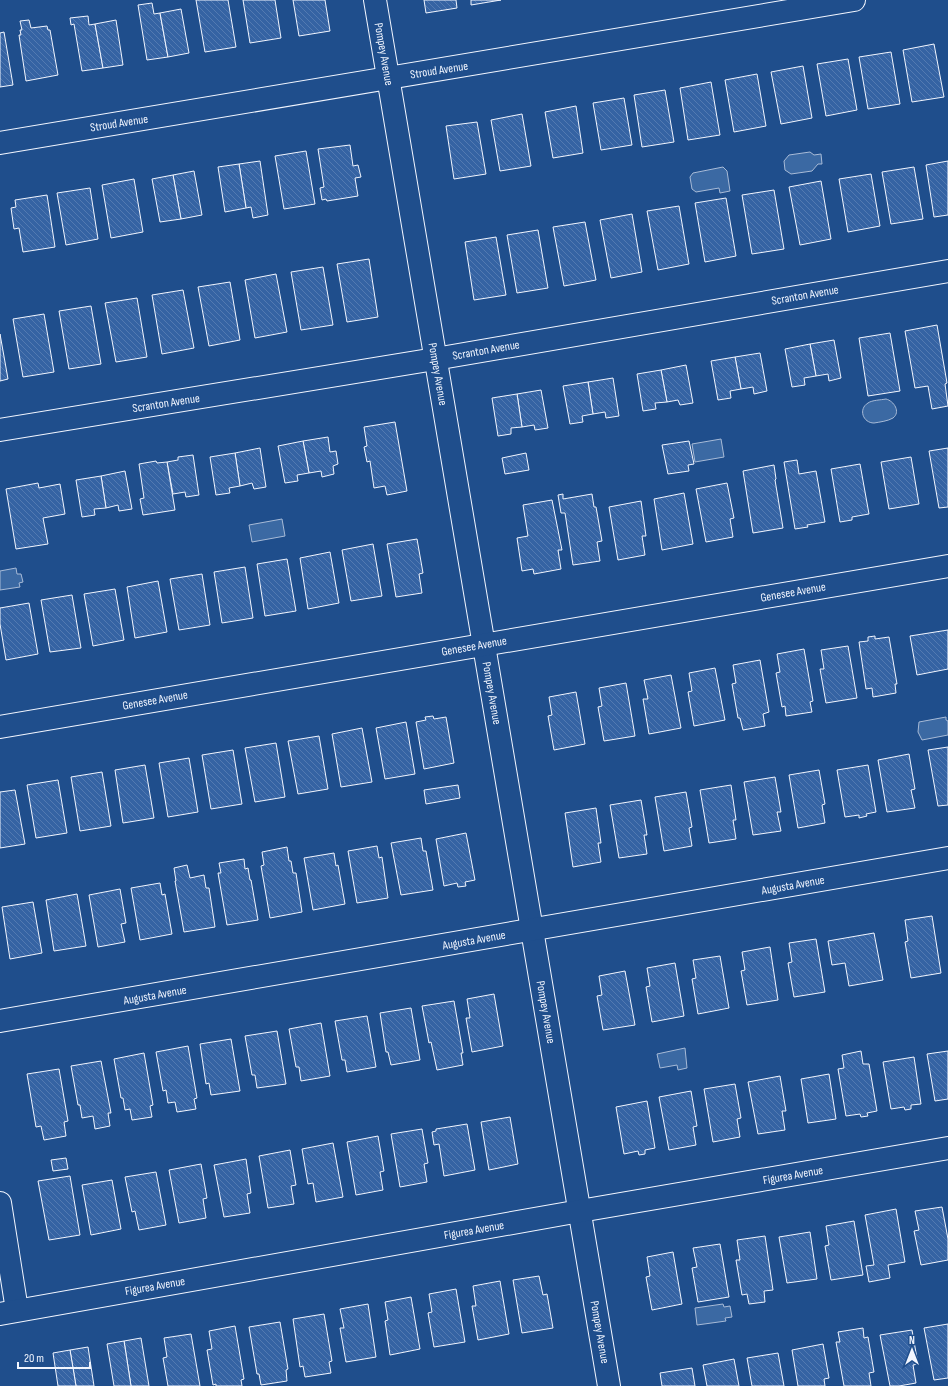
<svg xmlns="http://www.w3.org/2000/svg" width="948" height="1386" font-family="'Sofia Sans Condensed',sans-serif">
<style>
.water{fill:#3b69a3;stroke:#a8bbd7}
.building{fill:url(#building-back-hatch);stroke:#f2f6ff}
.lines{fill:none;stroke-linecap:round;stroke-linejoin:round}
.minor-casing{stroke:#f2f6ff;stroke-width:24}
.minor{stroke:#1f4e8c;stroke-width:22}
.labels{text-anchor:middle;stroke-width:3;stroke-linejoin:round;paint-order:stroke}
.street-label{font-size:12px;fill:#f2f6ff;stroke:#1f4e8c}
</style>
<defs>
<pattern id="building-back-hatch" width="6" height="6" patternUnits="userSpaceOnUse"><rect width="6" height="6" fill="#3563a3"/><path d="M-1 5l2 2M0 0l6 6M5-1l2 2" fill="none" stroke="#537ab1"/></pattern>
</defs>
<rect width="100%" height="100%" fill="#1f4e8c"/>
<!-- water -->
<g class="water">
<path d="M 810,152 L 814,155 L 821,154 L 822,164 L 818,164 L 812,171 L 791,174 L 785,170 L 784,161 L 789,155 Z"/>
<path d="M 723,167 L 727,171 L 730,191 L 720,193 L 719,188 L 696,192 L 692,189 L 690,177 L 693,173 Z"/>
<path d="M 886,399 C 894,401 901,412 893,418 C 888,421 880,422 874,423 C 863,423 858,409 868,403 C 872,400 881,400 886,399 Z"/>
<path d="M 721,439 L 724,457 L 695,462 L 692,444 Z"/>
<path d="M 282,519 L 285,536 L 252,542 L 249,525 Z"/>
<path d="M 16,568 L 17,574 L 21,574 L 23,582 L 19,583 L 20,587 L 0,590 L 0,571 Z"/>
<path d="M 946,717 L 946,720 L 948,721 L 948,735 L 922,740 L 918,732 L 919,722 Z"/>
<path d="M 685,1048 L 687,1068 L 678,1070 L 677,1065 L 660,1068 L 657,1054 Z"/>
<path d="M 723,1304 L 724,1307 L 730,1306 L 732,1317 L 725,1318 L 726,1321 L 697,1325 L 695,1308 Z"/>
</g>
<!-- building -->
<g class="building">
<path d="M 196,0 L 228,0 L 236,47 L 205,52 Z"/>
<path d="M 243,0 L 275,0 L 281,38 L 250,43 Z"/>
<path d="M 293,0 L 325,0 L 330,31 L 299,36 Z"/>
<path d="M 424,0 L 456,0 L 457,8 L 426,13 Z"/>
<path d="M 471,0 L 501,0 L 471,5 Z"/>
<path d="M 152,3 L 154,14 L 160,13 L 168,57 L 147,60 L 138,5 Z"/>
<path d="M 181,9 L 189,53 L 168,57 L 160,13 Z"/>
<path d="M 88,16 L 89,25 L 95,24 L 103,68 L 82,71 L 74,24 L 71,25 L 70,18 Z"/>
<path d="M 29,20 L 31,28 L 47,26 L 48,30 L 50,30 L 58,75 L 26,81 L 19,35 L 21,35 L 20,30 L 22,30 L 20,21 Z"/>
<path d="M 116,20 L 123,65 L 103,68 L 95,24 Z"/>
<path d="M 4,32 L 13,85 L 0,87 L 0,33 Z"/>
<path d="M 934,44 L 944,97 L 912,102 L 903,50 Z"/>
<path d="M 891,52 L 900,104 L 868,109 L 859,57 Z"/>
<path d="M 848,59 L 857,110 L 826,116 L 817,64 Z"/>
<path d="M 803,66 L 812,118 L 781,124 L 771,72 Z"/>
<path d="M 757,74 L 766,126 L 734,132 L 725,80 Z"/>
<path d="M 711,82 L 720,135 L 688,140 L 680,88 Z"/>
<path d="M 665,90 L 674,142 L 642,147 L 634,95 Z"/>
<path d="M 624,98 L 632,145 L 601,150 L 593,103 Z"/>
<path d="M 576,106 L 583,153 L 553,158 L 545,112 Z"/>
<path d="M 522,114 L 531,166 L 500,171 L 491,120 Z"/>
<path d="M 477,122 L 486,174 L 454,179 L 446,126 Z"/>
<path d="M 350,145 L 353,166 L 358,165 L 361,177 L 355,178 L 358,196 L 327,201 L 326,199 L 322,200 L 320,188 L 324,187 L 318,149 Z"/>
<path d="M 306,151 L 315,204 L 284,209 L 275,156 Z"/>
<path d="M 260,161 L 268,215 L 253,218 L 251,207 L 246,208 L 239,164 Z"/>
<path d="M 948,161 L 948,215 L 934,217 L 926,165 Z"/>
<path d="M 239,164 L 246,208 L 225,212 L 218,167 Z"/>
<path d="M 914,167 L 923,219 L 891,224 L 882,172 Z"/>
<path d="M 194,171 L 202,215 L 181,219 L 173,175 Z"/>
<path d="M 871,174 L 880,226 L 848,232 L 839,179 Z"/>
<path d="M 173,175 L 181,219 L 160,222 L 152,179 Z"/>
<path d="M 134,179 L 143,232 L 111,238 L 102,185 Z"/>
<path d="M 821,181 L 831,239 L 800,245 L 789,187 Z"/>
<path d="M 90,188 L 98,239 L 66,245 L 57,193 Z"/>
<path d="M 774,190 L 784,249 L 752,254 L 742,195 Z"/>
<path d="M 47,195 L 55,247 L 23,252 L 19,228 L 14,229 L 11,208 L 16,207 L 15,200 Z"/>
<path d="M 726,198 L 736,256 L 705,262 L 695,203 Z"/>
<path d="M 679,206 L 689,264 L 658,270 L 647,211 Z"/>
<path d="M 632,214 L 642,272 L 611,278 L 600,220 Z"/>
<path d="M 585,222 L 596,280 L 564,286 L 553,227 Z"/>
<path d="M 538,230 L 548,288 L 517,293 L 507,235 Z"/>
<path d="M 496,237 L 506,295 L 474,300 L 465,242 Z"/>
<path d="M 369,259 L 378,317 L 347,322 L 337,264 Z"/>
<path d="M 323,267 L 333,325 L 301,330 L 291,272 Z"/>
<path d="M 276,274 L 287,332 L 255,338 L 245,280 Z"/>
<path d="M 230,282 L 240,340 L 209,346 L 198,287 Z"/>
<path d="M 183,290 L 194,348 L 162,354 L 152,295 Z"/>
<path d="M 137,298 L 147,357 L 116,362 L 105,303 Z"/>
<path d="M 91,306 L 101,364 L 69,369 L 59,311 Z"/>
<path d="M 44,314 L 54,372 L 23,377 L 13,319 Z"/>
<path d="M 937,325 L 947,383 L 945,384 L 948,406 L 932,409 L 928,386 L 915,388 L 905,331 Z"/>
<path d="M 890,333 L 900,391 L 868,396 L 859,338 Z"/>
<path d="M 0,334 L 8,379 L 0,381 Z"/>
<path d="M 834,340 L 841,378 L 829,381 L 828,374 L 816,376 L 810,344 Z"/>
<path d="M 810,344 L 816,376 L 804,378 L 805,385 L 792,387 L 785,349 Z"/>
<path d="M 760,353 L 767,391 L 754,394 L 753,387 L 741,389 L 735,357 Z"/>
<path d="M 735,357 L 741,389 L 730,391 L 731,398 L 718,400 L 711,361 Z"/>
<path d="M 686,365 L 693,403 L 680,405 L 678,400 L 667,402 L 661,370 Z"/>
<path d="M 661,370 L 667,402 L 655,403 L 656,409 L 643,411 L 637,374 Z"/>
<path d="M 613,378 L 619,416 L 606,418 L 605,412 L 593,414 L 588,382 Z"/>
<path d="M 588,382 L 593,414 L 582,416 L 583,422 L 570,424 L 563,386 Z"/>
<path d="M 541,390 L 548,428 L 535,430 L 534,425 L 522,427 L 517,394 Z"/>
<path d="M 517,394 L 522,427 L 511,428 L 511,434 L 498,436 L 492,398 Z"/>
<path d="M 395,422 L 407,491 L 387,495 L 385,486 L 374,488 L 370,461 L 367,462 L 364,447 L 367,446 L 364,427 Z"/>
<path d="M 328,437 L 330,452 L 336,451 L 338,464 L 333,466 L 334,474 L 322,477 L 321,471 L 309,473 L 303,441 Z"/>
<path d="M 303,441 L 309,473 L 297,475 L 298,481 L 285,483 L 278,446 Z"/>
<path d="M 689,441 L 694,464 L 688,465 L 689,471 L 668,474 L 662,445 Z"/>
<path d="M 260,448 L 266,487 L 254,489 L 252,483 L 240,486 L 235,453 Z"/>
<path d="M 948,448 L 948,507 L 939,508 L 929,451 Z"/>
<path d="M 235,453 L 240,486 L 229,488 L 230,493 L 216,495 L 210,457 Z"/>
<path d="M 526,453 L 529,470 L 505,474 L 502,458 Z"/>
<path d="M 193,455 L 199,495 L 186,497 L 185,492 L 173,494 L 167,462 L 178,460 L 178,457 Z"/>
<path d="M 911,457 L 919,504 L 889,509 L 881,462 Z"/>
<path d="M 797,460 L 799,474 L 816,471 L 825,522 L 807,525 L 808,527 L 795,529 L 784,462 Z"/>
<path d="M 156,461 L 157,463 L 167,462 L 175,510 L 143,515 L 140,499 L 144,498 L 139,464 Z"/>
<path d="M 860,464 L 869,514 L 852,517 L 852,520 L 840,522 L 831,469 Z"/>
<path d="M 774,465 L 776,479 L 775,480 L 783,528 L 753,533 L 743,471 Z"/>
<path d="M 125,471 L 132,509 L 119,511 L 118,505 L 106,508 L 101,476 Z"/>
<path d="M 101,476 L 106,508 L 94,509 L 95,515 L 82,517 L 76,480 Z"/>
<path d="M 38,483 L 39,488 L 60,484 L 65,514 L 43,518 L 48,544 L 16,549 L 6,489 Z"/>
<path d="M 727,483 L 734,518 L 730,519 L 733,537 L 706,542 L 696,489 Z"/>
<path d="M 684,493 L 693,544 L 662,550 L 654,499 Z"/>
<path d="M 563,494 L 563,499 L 592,494 L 594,507 L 596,507 L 602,541 L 597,542 L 600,561 L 573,565 L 565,513 L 561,513 L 558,495 Z"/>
<path d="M 552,500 L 562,550 L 558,550 L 561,569 L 534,574 L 533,569 L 522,571 L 517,538 L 528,536 L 523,505 Z"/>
<path d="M 641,501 L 646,536 L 642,536 L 645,555 L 618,560 L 609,507 Z"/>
<path d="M 417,539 L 423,573 L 419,574 L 422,593 L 396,597 L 387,544 Z"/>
<path d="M 373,544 L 382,596 L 351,601 L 342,550 Z"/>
<path d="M 330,552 L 339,603 L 308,609 L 300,558 Z"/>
<path d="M 287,559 L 296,611 L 265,616 L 257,564 Z"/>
<path d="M 245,567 L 253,618 L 222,623 L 214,572 Z"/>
<path d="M 202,574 L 210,625 L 179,630 L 170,579 Z"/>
<path d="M 158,581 L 167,632 L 135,638 L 127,587 Z"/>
<path d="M 115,589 L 124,640 L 93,646 L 84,594 Z"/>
<path d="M 72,595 L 81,648 L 50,652 L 41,600 Z"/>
<path d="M 29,603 L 38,654 L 6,660 L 0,624 L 0,608 Z"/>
<path d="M 948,630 L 948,669 L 917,675 L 910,636 Z"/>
<path d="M 875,636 L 875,639 L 889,637 L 897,684 L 895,684 L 896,693 L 873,697 L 872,688 L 866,689 L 859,642 L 868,641 L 868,637 Z"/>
<path d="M 848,646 L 857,698 L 826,703 L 820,669 L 824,669 L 821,650 Z"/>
<path d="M 804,649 L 813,701 L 810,702 L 812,712 L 786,716 L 785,706 L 782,707 L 776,673 L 780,672 L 777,654 Z"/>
<path d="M 760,660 L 769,712 L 763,714 L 765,726 L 743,730 L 740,718 L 738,718 L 732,684 L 736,683 L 733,665 Z"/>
<path d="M 715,668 L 725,720 L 694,726 L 688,692 L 692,691 L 689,673 Z"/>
<path d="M 671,675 L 681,728 L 649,734 L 643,699 L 648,699 L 644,680 Z"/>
<path d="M 626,683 L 635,736 L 604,741 L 598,707 L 602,706 L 599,688 Z"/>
<path d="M 576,692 L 585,744 L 554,750 L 548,716 L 552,715 L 549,697 Z"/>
<path d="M 433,716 L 434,719 L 446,717 L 454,763 L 424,769 L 416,722 L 426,720 L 425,717 Z"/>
<path d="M 406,722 L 415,774 L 385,779 L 376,728 Z"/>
<path d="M 362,728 L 372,782 L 341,787 L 332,734 Z"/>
<path d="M 319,736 L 328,789 L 298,794 L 288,741 Z"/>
<path d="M 276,743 L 285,797 L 255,802 L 245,748 Z"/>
<path d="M 948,747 L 948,805 L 938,806 L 928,750 Z"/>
<path d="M 233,750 L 242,804 L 211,809 L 202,755 Z"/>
<path d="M 909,754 L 915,789 L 911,790 L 915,808 L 887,812 L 878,760 Z"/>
<path d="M 189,758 L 198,812 L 168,817 L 159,763 Z"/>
<path d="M 145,765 L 154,818 L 123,823 L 115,770 Z"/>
<path d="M 868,765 L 876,812 L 866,814 L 867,816 L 859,818 L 859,815 L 845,817 L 837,770 Z"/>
<path d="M 819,770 L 825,804 L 822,805 L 825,823 L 798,828 L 789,775 Z"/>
<path d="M 102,772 L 111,826 L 80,831 L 71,777 Z"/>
<path d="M 775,777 L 781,812 L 777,812 L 781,831 L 753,835 L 744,782 Z"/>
<path d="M 58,780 L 67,833 L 36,838 L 27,785 Z"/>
<path d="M 458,785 L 460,798 L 426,804 L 424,790 Z"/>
<path d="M 731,785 L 736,820 L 733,820 L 736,839 L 709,843 L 700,790 Z"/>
<path d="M 15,790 L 25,844 L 0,848 L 0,792 Z"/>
<path d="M 686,792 L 692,827 L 689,828 L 692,846 L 664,851 L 655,797 Z"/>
<path d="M 641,800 L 647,835 L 644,835 L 647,854 L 619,858 L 610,805 Z"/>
<path d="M 596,808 L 601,843 L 598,843 L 601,862 L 573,867 L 565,813 Z"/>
<path d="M 466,833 L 475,880 L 465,882 L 466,886 L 458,887 L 457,883 L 444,886 L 436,839 Z"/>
<path d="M 421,838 L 423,851 L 426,851 L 433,890 L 401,895 L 391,843 Z"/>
<path d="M 377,846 L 379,858 L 382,857 L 388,898 L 357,903 L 348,851 Z"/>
<path d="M 287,847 L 289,861 L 291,861 L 293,873 L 296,873 L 302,912 L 270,918 L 261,866 L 264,865 L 262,852 Z"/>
<path d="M 334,853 L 336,866 L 338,865 L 345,904 L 313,910 L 304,858 Z"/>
<path d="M 244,859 L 245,869 L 248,868 L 250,880 L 251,880 L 258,920 L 227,925 L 218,873 L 221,873 L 219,863 Z"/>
<path d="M 187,865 L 190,878 L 204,875 L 206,888 L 209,888 L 215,927 L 184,932 L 175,881 L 176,881 L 174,868 Z"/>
<path d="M 160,883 L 162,895 L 165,894 L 172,934 L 140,940 L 131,888 Z"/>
<path d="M 120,889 L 126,923 L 121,924 L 125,942 L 98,947 L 89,895 Z"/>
<path d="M 77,894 L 86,946 L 54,951 L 46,900 Z"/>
<path d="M 33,902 L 42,953 L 10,959 L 2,907 Z"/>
<path d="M 932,916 L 941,973 L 911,978 L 905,942 L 908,941 L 905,920 Z"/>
<path d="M 874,933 L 883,980 L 849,986 L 845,963 L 832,965 L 828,941 Z"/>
<path d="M 816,939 L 825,992 L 794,997 L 788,963 L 792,962 L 789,943 Z"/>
<path d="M 770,947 L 778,1000 L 747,1005 L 741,971 L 745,970 L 742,952 Z"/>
<path d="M 720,956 L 729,1008 L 698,1014 L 692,979 L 696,978 L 693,960 Z"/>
<path d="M 675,963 L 684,1016 L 652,1022 L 646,987 L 650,986 L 647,968 Z"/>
<path d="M 625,971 L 635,1025 L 603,1030 L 597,996 L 602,995 L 599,976 Z"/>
<path d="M 494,994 L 503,1046 L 472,1052 L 466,1018 L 470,1018 L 467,999 Z"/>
<path d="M 454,1001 L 463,1053 L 461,1053 L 463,1065 L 437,1070 L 431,1042 L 429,1043 L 422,1006 Z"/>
<path d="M 411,1008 L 420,1060 L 391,1065 L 388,1052 L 386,1052 L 380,1013 Z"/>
<path d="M 367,1016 L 376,1067 L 347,1072 L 345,1060 L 342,1060 L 335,1021 Z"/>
<path d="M 321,1023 L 330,1076 L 301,1081 L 299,1067 L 296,1067 L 289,1029 Z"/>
<path d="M 277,1031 L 286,1084 L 257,1088 L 255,1075 L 252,1075 L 245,1036 Z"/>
<path d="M 231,1039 L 240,1091 L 211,1095 L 209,1083 L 206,1084 L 200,1044 Z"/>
<path d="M 188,1046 L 197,1098 L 194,1099 L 196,1109 L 177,1112 L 175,1102 L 168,1103 L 166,1090 L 163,1091 L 156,1052 Z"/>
<path d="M 861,1051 L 863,1064 L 869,1064 L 877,1111 L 867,1113 L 868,1116 L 861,1117 L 860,1114 L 846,1116 L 838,1069 L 844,1068 L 842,1055 Z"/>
<path d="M 948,1051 L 948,1099 L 935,1101 L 927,1054 Z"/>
<path d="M 144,1053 L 153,1105 L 150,1106 L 152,1117 L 132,1120 L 130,1109 L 125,1110 L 123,1098 L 121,1098 L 114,1059 Z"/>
<path d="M 914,1057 L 921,1104 L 911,1105 L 911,1109 L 905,1110 L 904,1107 L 891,1109 L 883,1062 Z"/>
<path d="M 101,1061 L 111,1113 L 108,1113 L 110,1126 L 95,1129 L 93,1116 L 82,1118 L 80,1105 L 78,1105 L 71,1066 Z"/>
<path d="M 59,1069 L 68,1121 L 64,1122 L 66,1136 L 44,1140 L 41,1126 L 36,1127 L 27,1074 Z"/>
<path d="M 829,1074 L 836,1119 L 808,1123 L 801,1079 Z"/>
<path d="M 780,1076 L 786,1111 L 782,1111 L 785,1130 L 758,1134 L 748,1082 Z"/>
<path d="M 735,1084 L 741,1118 L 737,1119 L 740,1137 L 713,1142 L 704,1089 Z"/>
<path d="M 691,1091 L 697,1126 L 693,1127 L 696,1145 L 669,1150 L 659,1097 Z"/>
<path d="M 647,1101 L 655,1148 L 645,1150 L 645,1154 L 639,1155 L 638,1151 L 624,1154 L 616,1107 Z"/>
<path d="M 510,1117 L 518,1164 L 489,1170 L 481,1122 Z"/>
<path d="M 467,1124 L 475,1170 L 444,1176 L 439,1144 L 434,1145 L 432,1132 L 436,1131 L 436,1129 Z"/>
<path d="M 422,1129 L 428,1163 L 424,1164 L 427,1182 L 400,1187 L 391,1134 Z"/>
<path d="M 378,1136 L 384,1171 L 380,1172 L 383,1190 L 356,1195 L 347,1142 Z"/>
<path d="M 333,1143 L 343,1197 L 316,1202 L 313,1183 L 308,1184 L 302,1149 Z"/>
<path d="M 290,1150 L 296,1185 L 291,1186 L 294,1204 L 268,1208 L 259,1156 Z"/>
<path d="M 66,1158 L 68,1169 L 53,1171 L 51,1160 Z"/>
<path d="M 246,1159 L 251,1193 L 247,1194 L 250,1213 L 224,1217 L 214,1165 Z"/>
<path d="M 201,1164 L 207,1198 L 203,1199 L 206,1218 L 179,1223 L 169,1170 Z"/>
<path d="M 156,1172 L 166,1225 L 139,1230 L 135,1211 L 132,1212 L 125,1177 Z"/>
<path d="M 70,1176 L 80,1235 L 49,1240 L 38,1181 Z"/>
<path d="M 112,1180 L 121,1229 L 91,1235 L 82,1185 Z"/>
<path d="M 942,1207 L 948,1239 L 948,1260 L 921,1265 L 914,1231 L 919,1230 L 915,1211 Z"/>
<path d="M 896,1209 L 905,1262 L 888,1265 L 890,1278 L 869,1282 L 866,1266 L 874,1265 L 865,1215 Z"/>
<path d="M 854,1221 L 863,1275 L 831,1280 L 825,1246 L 829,1245 L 826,1226 Z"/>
<path d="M 810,1232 L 817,1279 L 787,1283 L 779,1237 Z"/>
<path d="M 765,1236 L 773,1290 L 764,1291 L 765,1302 L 749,1304 L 747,1294 L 742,1295 L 736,1260 L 740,1260 L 737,1240 Z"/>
<path d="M 720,1244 L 729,1297 L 698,1302 L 692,1268 L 697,1267 L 693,1248 Z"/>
<path d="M 673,1252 L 682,1304 L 652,1310 L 646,1277 L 650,1276 L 647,1257 Z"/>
<path d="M 539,1276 L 543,1295 L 547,1294 L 553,1328 L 522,1333 L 513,1280 Z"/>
<path d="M 500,1281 L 509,1334 L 478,1340 L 472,1306 L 476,1306 L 473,1286 Z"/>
<path d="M 456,1289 L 465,1342 L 434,1347 L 428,1313 L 432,1312 L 429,1294 Z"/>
<path d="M 411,1297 L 420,1349 L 390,1355 L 385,1321 L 388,1320 L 385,1302 Z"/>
<path d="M 368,1304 L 376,1357 L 346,1362 L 340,1328 L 344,1328 L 340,1309 Z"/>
<path d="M 324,1314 L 332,1361 L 329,1362 L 331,1373 L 305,1377 L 303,1366 L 300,1367 L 293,1319 Z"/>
<path d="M 280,1322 L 288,1369 L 286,1370 L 287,1381 L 261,1385 L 259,1374 L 257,1374 L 249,1327 Z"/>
<path d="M 948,1324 L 948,1378 L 934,1380 L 924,1328 Z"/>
<path d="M 235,1326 L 244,1379 L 241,1380 L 242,1386 L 216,1386 L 216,1384 L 213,1385 L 207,1350 L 212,1349 L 209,1331 Z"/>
<path d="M 863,1328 L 864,1338 L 868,1337 L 874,1372 L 869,1373 L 871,1386 L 844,1386 L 836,1342 L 840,1342 L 838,1332 Z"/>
<path d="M 912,1330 L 918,1364 L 913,1365 L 916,1383 L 899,1386 L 890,1386 L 880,1335 Z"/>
<path d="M 191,1334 L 200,1386 L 168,1386 L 163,1358 L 167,1357 L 164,1338 Z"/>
<path d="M 141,1338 L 149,1386 L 131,1386 L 124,1341 Z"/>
<path d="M 124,1341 L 131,1386 L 114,1386 L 107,1344 Z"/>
<path d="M 823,1344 L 829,1378 L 824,1379 L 825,1386 L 798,1386 L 792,1350 Z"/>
<path d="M 88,1347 L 94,1386 L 76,1386 L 70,1350 Z"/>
<path d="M 70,1350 L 76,1386 L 58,1386 L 53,1353 Z"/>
<path d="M 778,1353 L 784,1386 L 752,1386 L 747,1358 Z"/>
<path d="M 734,1359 L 739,1386 L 707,1386 L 703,1365 Z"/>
<path d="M 692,1368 L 695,1386 L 662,1386 L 660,1373 Z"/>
</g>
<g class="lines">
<defs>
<g id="minor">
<path d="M 375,0 L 609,1386"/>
<path d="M 0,143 L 854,0"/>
<path d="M 0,430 L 435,359 L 948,271"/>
<path d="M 0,727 L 948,566"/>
<path d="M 0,1021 L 948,858"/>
<path d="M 0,1203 L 17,1310"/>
<path d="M 0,1314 L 580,1211 L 948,1148"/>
</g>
</defs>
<!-- minor casing -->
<use href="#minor" class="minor-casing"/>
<!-- minor -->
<use href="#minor" class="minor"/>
</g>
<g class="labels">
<!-- street labels -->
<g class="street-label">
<text transform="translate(384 54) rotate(80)" y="4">Pompey Avenue</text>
<text transform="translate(439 70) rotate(-9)" y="4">Stroud Avenue</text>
<text transform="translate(119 123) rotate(-9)" y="4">Stroud Avenue</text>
<text transform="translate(805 295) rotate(-10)" y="4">Scranton Avenue</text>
<text transform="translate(486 350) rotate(-10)" y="4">Scranton Avenue</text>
<text transform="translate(438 374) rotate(80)" y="4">Pompey Avenue</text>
<text transform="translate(166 403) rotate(-9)" y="4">Scranton Avenue</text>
<text transform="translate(793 592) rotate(-10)" y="4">Genesee Avenue</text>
<text transform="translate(474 646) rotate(-10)" y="4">Genesee Avenue</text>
<text transform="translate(492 693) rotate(80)" y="4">Pompey Avenue</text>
<text transform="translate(155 700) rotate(-10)" y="4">Genesee Avenue</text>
<text transform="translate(793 885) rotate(-10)" y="4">Augusta Avenue</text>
<text transform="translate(474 940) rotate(-10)" y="4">Augusta Avenue</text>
<text transform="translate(155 995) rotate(-10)" y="4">Augusta Avenue</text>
<text transform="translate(546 1012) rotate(80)" y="4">Pompey Avenue</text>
<text transform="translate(793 1175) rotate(-10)" y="4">Figurea Avenue</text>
<text transform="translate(474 1230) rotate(-10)" y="4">Figurea Avenue</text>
<text transform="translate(155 1286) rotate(-10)" y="4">Figurea Avenue</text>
<text transform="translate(600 1332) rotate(80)" y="4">Pompey Avenue</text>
</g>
</g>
<!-- north arrow -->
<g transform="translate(912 1350)" stroke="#1f4e8c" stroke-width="3" paint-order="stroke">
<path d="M0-3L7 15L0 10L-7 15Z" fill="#f2f6ff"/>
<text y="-6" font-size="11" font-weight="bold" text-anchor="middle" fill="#f2f6ff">N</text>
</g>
<!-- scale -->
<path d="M18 1362v6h72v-6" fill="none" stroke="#f2f6ff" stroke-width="2"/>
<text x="24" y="1362" font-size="12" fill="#f2f6ff" stroke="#1f4e8c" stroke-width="3" paint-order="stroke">20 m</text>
</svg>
